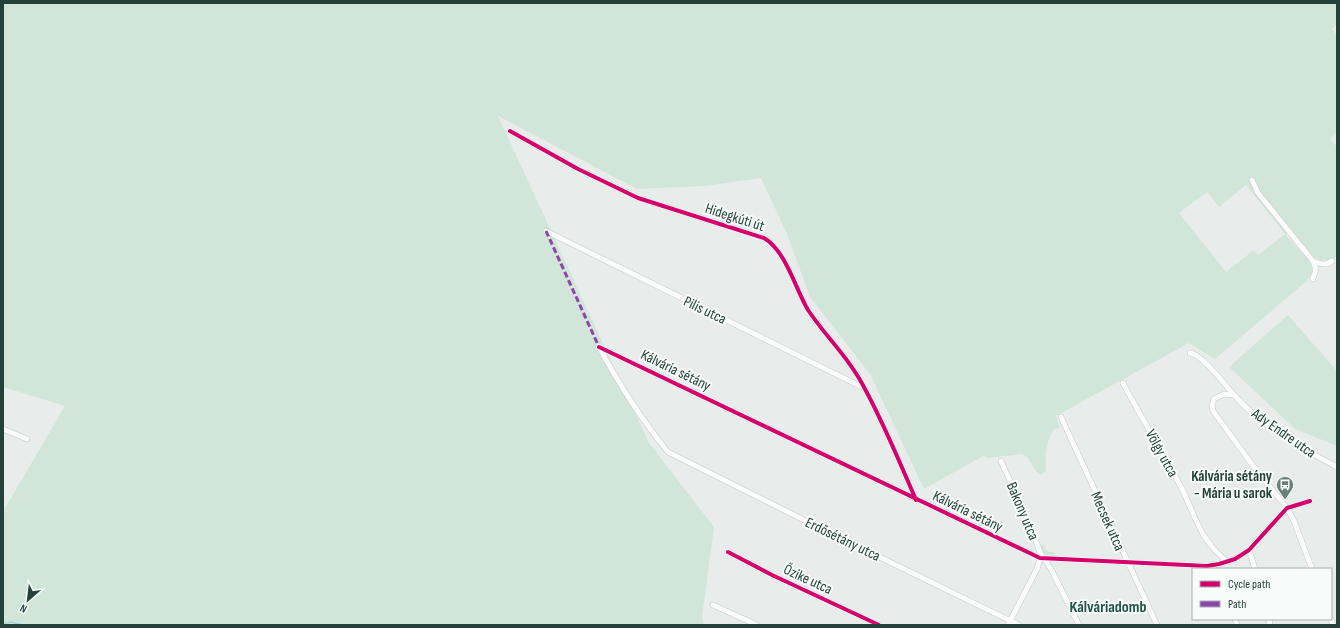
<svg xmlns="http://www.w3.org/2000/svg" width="1340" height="628" font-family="'Sofia Sans Condensed',sans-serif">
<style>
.green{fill:#d1e6d8;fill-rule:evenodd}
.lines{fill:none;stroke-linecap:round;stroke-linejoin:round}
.stream{stroke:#a9d4db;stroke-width:1.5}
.minor-casing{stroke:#c5cac8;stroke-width:6}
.minor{stroke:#fcfcfc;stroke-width:5}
.quiet{stroke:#8e44ad;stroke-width:3;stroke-dasharray:6 3;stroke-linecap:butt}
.cycleway-casing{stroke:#f7fbf9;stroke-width:6}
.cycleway{stroke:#d6006c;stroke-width:4}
.labels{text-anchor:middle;stroke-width:4;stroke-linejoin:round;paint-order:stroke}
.street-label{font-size:15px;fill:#24423a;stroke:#f7fbf9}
.poi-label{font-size:15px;font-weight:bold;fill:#24423a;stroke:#f7fbf9;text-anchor:end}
.neighbourhood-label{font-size:16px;font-weight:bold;fill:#1f5548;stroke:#f7fbf9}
</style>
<rect width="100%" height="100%" fill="#e8edeb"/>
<!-- green -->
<g class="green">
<path d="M 3,3 L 1337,3 L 1337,24 L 1332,29 L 1337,35 L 1337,132 L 1330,138 L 1337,147 L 1337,256 C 1314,270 1304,246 1291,230 L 1286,235 C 1291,241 1311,260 1312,268 C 1313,272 1310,276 1308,280 L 1215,359 L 1189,343 L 1056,416 L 1060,427 L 1054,429 C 1045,444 1046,454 1046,471 L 1041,475 L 1035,470 L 1028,458 L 1022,454 L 989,458 L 983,456 L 924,489 L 870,374 L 810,297 L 787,234 L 761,178 L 704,186 L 637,189 L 498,116 L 649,443 L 714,527 L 702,617 L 704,625 L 3,625 L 3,507 L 5,508 L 65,406 L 3,387 ZM 1246,185 L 1285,234 L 1258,255 L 1254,250 L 1226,272 L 1179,213 L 1207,192 L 1219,207 Z"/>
<path d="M 1288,315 L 1337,371 L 1337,446 L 1295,429 L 1229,367 Z"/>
<path d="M 1043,544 L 1048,552 L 1055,552 L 1053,556 L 1049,556 L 1043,554 L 1040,546 Z"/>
</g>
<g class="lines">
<!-- stream -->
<path class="stream" d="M 3,624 L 11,622 L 23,625"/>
<defs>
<g id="minor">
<path d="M 510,131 L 578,169 L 638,198 L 764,238 C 786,251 795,288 808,310 C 826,337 850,359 865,389 C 884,424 900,463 916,500"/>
<path d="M 1252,180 L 1258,193 L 1313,261 C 1320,264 1326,266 1332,261"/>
<path d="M 546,231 L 864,388"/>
<path d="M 1313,261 L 1316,269 L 1313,279"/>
<path d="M 599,347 L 1040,558 L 1207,566 L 1219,564 L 1235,559 L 1249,550 L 1287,508 L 1310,501"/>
<path d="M 599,347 C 619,384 641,419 668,452 L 818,527 L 1019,625"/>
<path d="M 1190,353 C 1202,354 1226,386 1234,395 C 1261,426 1301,448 1337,467"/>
<path d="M 1123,383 C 1141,417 1161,450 1180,485 C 1195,514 1199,540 1228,562"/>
<path d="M 1234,395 L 1224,394 L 1214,399 L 1212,405 L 1213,411 L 1251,463 L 1287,508 L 1294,521 L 1312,569"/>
<path d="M 1061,417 L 1157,625"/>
<path d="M 3,429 L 27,439"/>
<path d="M 1001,461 L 1028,520 L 1040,552 L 1051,569 L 1079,625"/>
<path d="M 1249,550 L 1255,569"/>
<path d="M 728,552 L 772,575 L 879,625"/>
<path d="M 713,605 L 757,625"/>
<path d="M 1235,619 L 1237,625"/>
<path d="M 1269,619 L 1270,625"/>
<path d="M 1331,619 L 1333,625"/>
<path d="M 1008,625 L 1037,569 L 1040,558"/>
</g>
</defs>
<!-- minor casing -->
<use href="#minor" class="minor-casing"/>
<!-- minor -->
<use href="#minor" class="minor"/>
<!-- quiet -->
<path class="quiet" d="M 546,231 L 599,347"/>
<defs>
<g id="cycleway">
<path d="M 510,131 L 578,169 L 638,198 L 764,238 C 786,251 795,288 808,310 C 826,337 850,359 865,389 C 884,424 900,463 916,500"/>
<path d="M 599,347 L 1040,558 L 1207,566 L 1219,564 L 1235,559 L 1249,550 L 1287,508 L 1310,501"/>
<path d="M 728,552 L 772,575 L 879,625"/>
</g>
</defs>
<!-- cycleway casing -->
<use href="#cycleway" class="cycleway-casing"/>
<!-- cycleway -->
<use href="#cycleway" class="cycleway"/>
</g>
<!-- icons -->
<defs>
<symbol id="bus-pin" viewBox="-11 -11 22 30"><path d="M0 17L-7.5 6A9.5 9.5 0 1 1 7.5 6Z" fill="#697e78" stroke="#f7fbf9"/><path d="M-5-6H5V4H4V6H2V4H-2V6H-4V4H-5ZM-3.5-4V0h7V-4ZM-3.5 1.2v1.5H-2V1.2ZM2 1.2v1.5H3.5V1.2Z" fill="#fff"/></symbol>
</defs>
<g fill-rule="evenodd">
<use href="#bus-pin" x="1275" y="475" width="20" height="27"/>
</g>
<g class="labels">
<!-- street labels -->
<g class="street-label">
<text transform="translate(735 217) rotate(18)" y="5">Hidegkúti út</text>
<text transform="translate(705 310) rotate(26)" y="5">Pilis utca</text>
<text transform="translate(676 370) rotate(26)" y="5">Kálvária sétány</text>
<text transform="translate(1284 433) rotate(35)" y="5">Ady Endre utca</text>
<text transform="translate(1162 453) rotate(61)" y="5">Völgy utca</text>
<text transform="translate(968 511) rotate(26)" y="5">Kálvária sétány</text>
<text transform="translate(1023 511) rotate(67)" y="5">Bakony utca</text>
<text transform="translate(1108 521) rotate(66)" y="5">Mecsek utca</text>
<text transform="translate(843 539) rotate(26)" y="5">Erdősétány utca</text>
<text transform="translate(808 579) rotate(25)" y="5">Őzike utca</text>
</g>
<!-- poi labels -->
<g class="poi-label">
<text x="1272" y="481">Kálvária sétány<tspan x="1272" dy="17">- Mária u sarok</tspan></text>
</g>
<!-- neighbourhood labels -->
<g class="neighbourhood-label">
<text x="1108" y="612">Kálváriadomb</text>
</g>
</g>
<!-- border -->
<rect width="1340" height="628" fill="none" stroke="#24423a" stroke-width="8"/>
<!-- legend -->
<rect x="1192" y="568" width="140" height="52" fill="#f7fbf9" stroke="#a3b1ad"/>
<rect x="1200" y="581" width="20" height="6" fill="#d6006c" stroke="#a3b1ad"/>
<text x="1228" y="588" font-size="12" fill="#24423a">Cycle path</text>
<rect x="1200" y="601" width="20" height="6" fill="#8e44ad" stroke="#a3b1ad"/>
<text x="1228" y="608" font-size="12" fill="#24423a">Path</text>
<!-- north arrow -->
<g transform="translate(28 600) rotate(208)" stroke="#f7fbf9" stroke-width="3" paint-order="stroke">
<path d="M0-3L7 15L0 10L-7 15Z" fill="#24423a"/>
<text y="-6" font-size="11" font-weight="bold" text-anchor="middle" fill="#24423a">N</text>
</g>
</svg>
